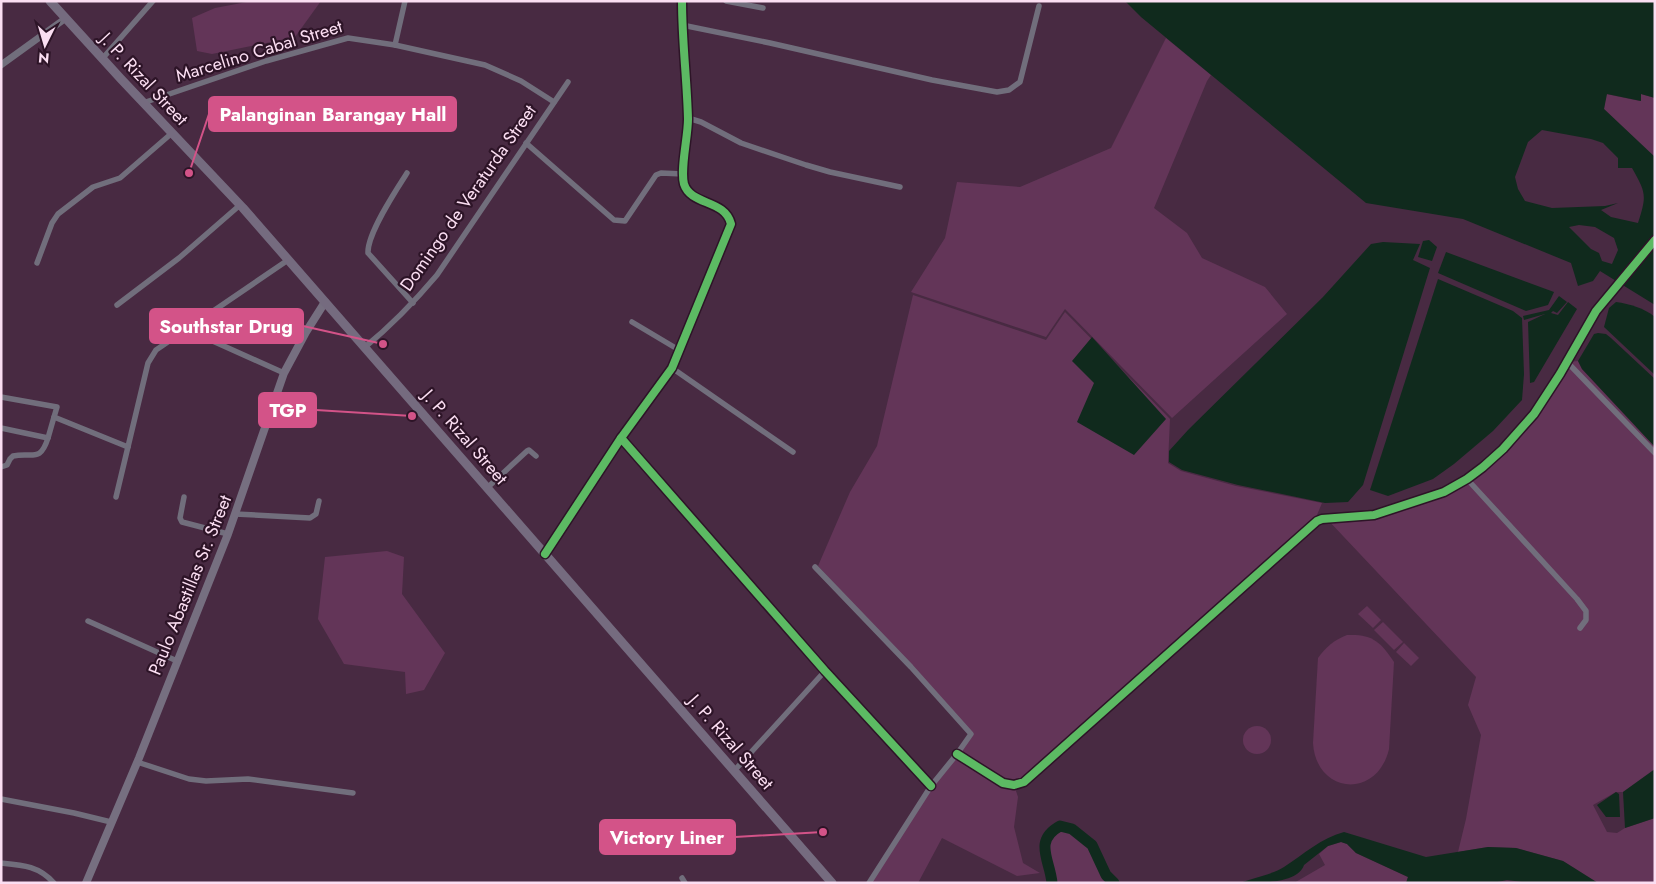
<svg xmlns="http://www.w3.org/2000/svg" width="1656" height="884" font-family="Jost,sans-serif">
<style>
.green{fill:#633558}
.water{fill:#102a1d;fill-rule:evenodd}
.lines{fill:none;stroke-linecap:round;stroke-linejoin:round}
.river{stroke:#102a1d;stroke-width:11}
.minor{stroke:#716e7c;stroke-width:5.5}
.tertiary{stroke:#716e7c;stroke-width:7}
.secondary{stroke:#766f80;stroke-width:8}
.primary{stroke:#756b7f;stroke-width:9}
.cycleway-casing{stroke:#2d1427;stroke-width:11}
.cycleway{stroke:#5cba63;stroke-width:8}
.labels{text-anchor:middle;stroke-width:4.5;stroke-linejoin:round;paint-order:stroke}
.street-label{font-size:18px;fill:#fbdef2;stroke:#2d1427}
.leader{fill:none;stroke:#d35388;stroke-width:2}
.callout-dot{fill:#d35388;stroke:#2d1427;stroke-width:2}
.callout{fill:#d35388;stroke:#d35388;stroke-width:2}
.callout-label{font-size:19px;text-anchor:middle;font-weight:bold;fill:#fff}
</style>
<rect width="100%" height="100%" fill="#482a42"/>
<!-- green -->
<g class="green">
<path d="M 252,1 L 321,1 L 295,37 L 212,54 L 197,51 L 192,18 L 215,8 Z"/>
<path d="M 1166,38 L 1211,75 L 1207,81 L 1154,208 L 1187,233 L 1202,258 L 1265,287 L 1287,314 L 1172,418 L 1065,309 L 1046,337 L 911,292 L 945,238 L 957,182 L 1020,187 L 1111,148 Z"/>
<path d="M 1606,94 L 1640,101 L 1641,94 L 1655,98 L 1655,158 L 1604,109 Z"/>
<path d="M 913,295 L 1046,340 L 1065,312 L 1170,419 L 1168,463 L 1181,471 L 1236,486 L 1322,503 L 1314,522 L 1025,779 L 1014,781 L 1004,780 L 959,752 L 972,732 L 818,566 L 850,492 L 877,446 Z"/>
<path d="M 1578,361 L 1582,369 L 1655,447 L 1655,769 L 1623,792 L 1616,792 L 1593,805 L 1607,832 L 1617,833 L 1625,828 L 1655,818 L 1655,883 L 1598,883 L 1563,861 L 1516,848 L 1488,847 L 1458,852 L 1466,819 L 1481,735 L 1468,705 L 1476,677 L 1327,519 L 1374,515 L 1444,492 L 1483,467 L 1534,414 L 1567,362 Z"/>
<path d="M 387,551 L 404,557 L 402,594 L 445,653 L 424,690 L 406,694 L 405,672 L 344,664 L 318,619 L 325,557 Z"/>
<path d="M 1367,606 L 1381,620 L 1373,628 L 1358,614 Z"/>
<path d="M 1383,622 L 1403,642 L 1394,650 L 1374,630 Z"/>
<path d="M 1347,635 C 1372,634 1380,641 1394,662 L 1389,749 C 1377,800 1316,794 1313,743 L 1318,658 C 1326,647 1334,640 1347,635 Z"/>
<path d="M 1404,643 L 1419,658 L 1411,666 L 1396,652 Z"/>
<circle cx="1257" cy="740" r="14"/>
<path d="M 957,754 L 1003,783 L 1014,785 L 1018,797 L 1014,827 L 1023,863 L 1040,873 L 1017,876 L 942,838 L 918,883 L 873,883 L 870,881 L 931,786 Z"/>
<path d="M 1060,826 C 1081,832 1091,841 1100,860 C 1104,869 1106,874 1105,883 L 1052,883 C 1050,860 1033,841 1060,826 Z"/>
<path d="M 1341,842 L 1347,844 L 1356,853 L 1408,877 L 1406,883 L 1294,883 L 1325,865 L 1319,854 L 1328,846 Z"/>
</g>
<!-- water -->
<g class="water">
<path d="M 1125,1 L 1655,1 L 1655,98 L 1641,94 L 1641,101 L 1607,94 L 1604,109 L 1655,157 L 1655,305 L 1600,271 L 1593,281 L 1578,286 L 1571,263 L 1463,219 L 1366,203 L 1141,17 ZM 1542,130 L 1591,139 L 1603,143 L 1618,158 L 1618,168 L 1632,168 C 1646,193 1647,195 1638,223 L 1611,217 L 1601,210 L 1618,203 L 1605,206 L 1552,208 L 1525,201 L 1518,189 L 1515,177 L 1528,142 ZM 1579,225 L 1595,227 L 1614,238 L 1618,250 L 1612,264 L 1602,261 L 1599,253 L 1591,249 L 1569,227 Z"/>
<path d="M 1429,240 L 1437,247 L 1432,261 L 1418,257 L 1423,241 Z"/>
<path d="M 1383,242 L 1420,244 L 1413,260 L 1430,268 L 1363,485 L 1348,502 L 1325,503 L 1238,485 L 1182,470 L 1169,462 L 1169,451 L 1188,430 L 1323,297 L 1371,244 Z"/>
<path d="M 1446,252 L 1554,292 L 1548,305 L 1526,311 L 1438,273 Z"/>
<path d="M 1438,279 L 1513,311 L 1522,318 L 1524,374 L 1522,400 L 1493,431 L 1454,464 L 1433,479 L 1388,496 L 1370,490 Z"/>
<path d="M 1559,296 L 1567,302 L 1557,313 L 1553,311 L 1551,313 L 1558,315 L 1568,302 L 1577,309 L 1534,382 L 1530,383 L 1528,322 L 1545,314 L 1524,320 L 1523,316 L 1549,310 Z"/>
<path d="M 1616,302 C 1630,304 1644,308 1655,317 L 1655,375 L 1604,327 L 1609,308 Z"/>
<path d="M 1598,333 L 1606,334 L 1611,338 L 1655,379 L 1655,447 L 1582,369 L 1578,361 L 1594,334 Z"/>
<path d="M 1092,337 L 1166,419 L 1134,455 L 1077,422 L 1094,383 L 1072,361 Z"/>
<path d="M 1655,769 L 1655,818 L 1625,828 L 1623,792 Z"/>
<path d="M 1616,792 L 1619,794 L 1620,817 L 1606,817 L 1597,805 Z"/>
<path d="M 1344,832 L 1426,857 L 1488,847 L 1516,848 L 1563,861 L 1598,883 L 1530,883 L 1507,880 L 1493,883 L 1406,883 L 1408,877 L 1356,853 L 1347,844 L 1341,842 L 1328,846 L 1304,865 C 1298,884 1257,883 1240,883 C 1253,878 1273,874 1284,867 C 1304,854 1321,838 1344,832 Z"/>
</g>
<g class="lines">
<!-- river -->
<path class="river" d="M 1052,883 C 1050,860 1033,841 1060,826 L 1072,829 L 1092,845 L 1106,875 L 1114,883"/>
<!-- minor -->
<g class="minor">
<path d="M 726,1 L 763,8"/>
<path d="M 682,25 L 770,43 L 932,80 L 997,92 L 1009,90 L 1020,82 L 1039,6"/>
<path d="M 395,45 L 405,1"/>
<path d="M 102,59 L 153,1"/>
<path d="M 143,103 L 266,61 L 348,38 L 395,45 L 485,65 L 521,81 L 554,102"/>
<path d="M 688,118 L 701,122 L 741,143 L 806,165 L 830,172 L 900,187"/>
<path d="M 526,143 L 614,220 L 625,221 L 656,175 L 661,173 L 683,174"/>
<path d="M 407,173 C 396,190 367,234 368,253 L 413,303"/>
<path d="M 37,263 L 52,223 L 58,214 L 93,187 L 120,178 L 172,133"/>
<path d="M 117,305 L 179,258 L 240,205"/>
<path d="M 632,322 L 679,350"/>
<path d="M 186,329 L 284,373"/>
<path d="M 365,347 C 392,325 415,301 437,275 L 568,82"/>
<path d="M 1567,362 L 1655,453"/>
<path d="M 672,368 L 793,452"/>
<path d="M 1,397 L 57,407 L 54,417"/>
<path d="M 1,428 L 48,438 L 54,417 L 128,447"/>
<path d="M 621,438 L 672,368 L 731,224 C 725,199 691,206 684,184 C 680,169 688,137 688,119 C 687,80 682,41 682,1"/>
<path d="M 1,467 L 7,465 L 10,459 L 13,456 C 33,452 40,463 48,438"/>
<path d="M 1467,479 L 1577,599 L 1586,611 L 1586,620 L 1580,628"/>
<path d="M 487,488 L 527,451 L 529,450 L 536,456"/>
<path d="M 116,497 L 148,363 L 156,350 L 288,260"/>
<path d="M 184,497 L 180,518 L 182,522 L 228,534"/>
<path d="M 235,514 L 310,518 L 316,514 L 319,501"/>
<path d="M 545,554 L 621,438 L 825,671 L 931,786"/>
<path d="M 815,567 L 911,667 L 971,734 L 957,754 L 931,786 L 869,883"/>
<path d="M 88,621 L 177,661"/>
<path d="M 957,754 L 1003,783 L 1014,785 L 1024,782 L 1317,521 L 1322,519 L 1374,515 L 1444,492 L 1467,479 L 1483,467 L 1503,449 L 1534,414 L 1560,374 L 1596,311 L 1655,240"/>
<path d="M 137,762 L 189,779 L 206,781 L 248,779 L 353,793"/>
<path d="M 734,771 L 825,671"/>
<path d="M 1,799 L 74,813 L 111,822"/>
<path d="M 1,863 C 23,865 39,866 54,883"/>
<path d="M 682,878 L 685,883"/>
</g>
<!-- tertiary -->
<path class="tertiary" d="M 1,65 L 66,18"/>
<!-- secondary -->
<path class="secondary" d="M 86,883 L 139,758 L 228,534 L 284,373 L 306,332 L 325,302"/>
<!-- primary -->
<path class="primary" d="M 50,1 L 121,79 L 243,208 L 832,883"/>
<defs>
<g id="cycleway">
<path d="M 621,438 L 672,368 L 731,224 C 725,199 691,206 684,184 C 680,169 688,137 688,119 C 687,80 682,41 682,1"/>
<path d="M 545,554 L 621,438 L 825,671 L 931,786"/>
<path d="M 957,754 L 1003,783 L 1014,785 L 1024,782 L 1317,521 L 1322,519 L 1374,515 L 1444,492 L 1467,479 L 1483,467 L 1503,449 L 1534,414 L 1560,374 L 1596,311 L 1655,240"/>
</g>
</defs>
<!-- cycleway casing -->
<use href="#cycleway" class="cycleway-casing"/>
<!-- cycleway -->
<use href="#cycleway" class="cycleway"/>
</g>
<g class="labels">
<!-- street labels -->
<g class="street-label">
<text transform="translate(259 51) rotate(-17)" y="6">Marcelino Cabal Street</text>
<text transform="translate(144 79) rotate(47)" y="6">J. P. Rizal Street</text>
<text transform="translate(468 198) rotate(-55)" y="6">Domingo de Veraturda Street</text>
<text transform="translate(465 437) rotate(49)" y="6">J. P. Rizal Street</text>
<text transform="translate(190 585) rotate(-68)" y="6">Paulo Abastillas Sr. Street</text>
<text transform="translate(731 742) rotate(49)" y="6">J. P. Rizal Street</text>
</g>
</g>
<!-- callouts -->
<path class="leader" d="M189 173L209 114M383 344L303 326M412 416L316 410M823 832L735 837"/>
<g class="callout-dot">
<circle cx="189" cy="173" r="5"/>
<circle cx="383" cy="344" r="5"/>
<circle cx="412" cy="416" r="5"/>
<circle cx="823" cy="832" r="5"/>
</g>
<g class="callout">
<rect x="209" y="97" width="247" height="34" rx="5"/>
<rect x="150" y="309" width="153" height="34" rx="5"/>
<rect x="259" y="393" width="57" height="34" rx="5"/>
<rect x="600" y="820" width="135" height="34" rx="5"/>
</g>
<g class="callout-label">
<text x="333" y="121">Palanginan Barangay Hall</text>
<text x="226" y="333">Southstar Drug</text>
<text x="288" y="417">TGP</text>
<text x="667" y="844">Victory Liner</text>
</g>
<!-- border -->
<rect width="1656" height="884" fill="none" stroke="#fbdef2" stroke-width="5"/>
<!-- north arrow -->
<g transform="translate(45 45) rotate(185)" stroke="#2d1427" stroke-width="4" paint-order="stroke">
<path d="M0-4L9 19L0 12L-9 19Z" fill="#fbdef2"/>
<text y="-8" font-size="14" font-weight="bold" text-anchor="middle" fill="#fbdef2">N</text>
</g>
</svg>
